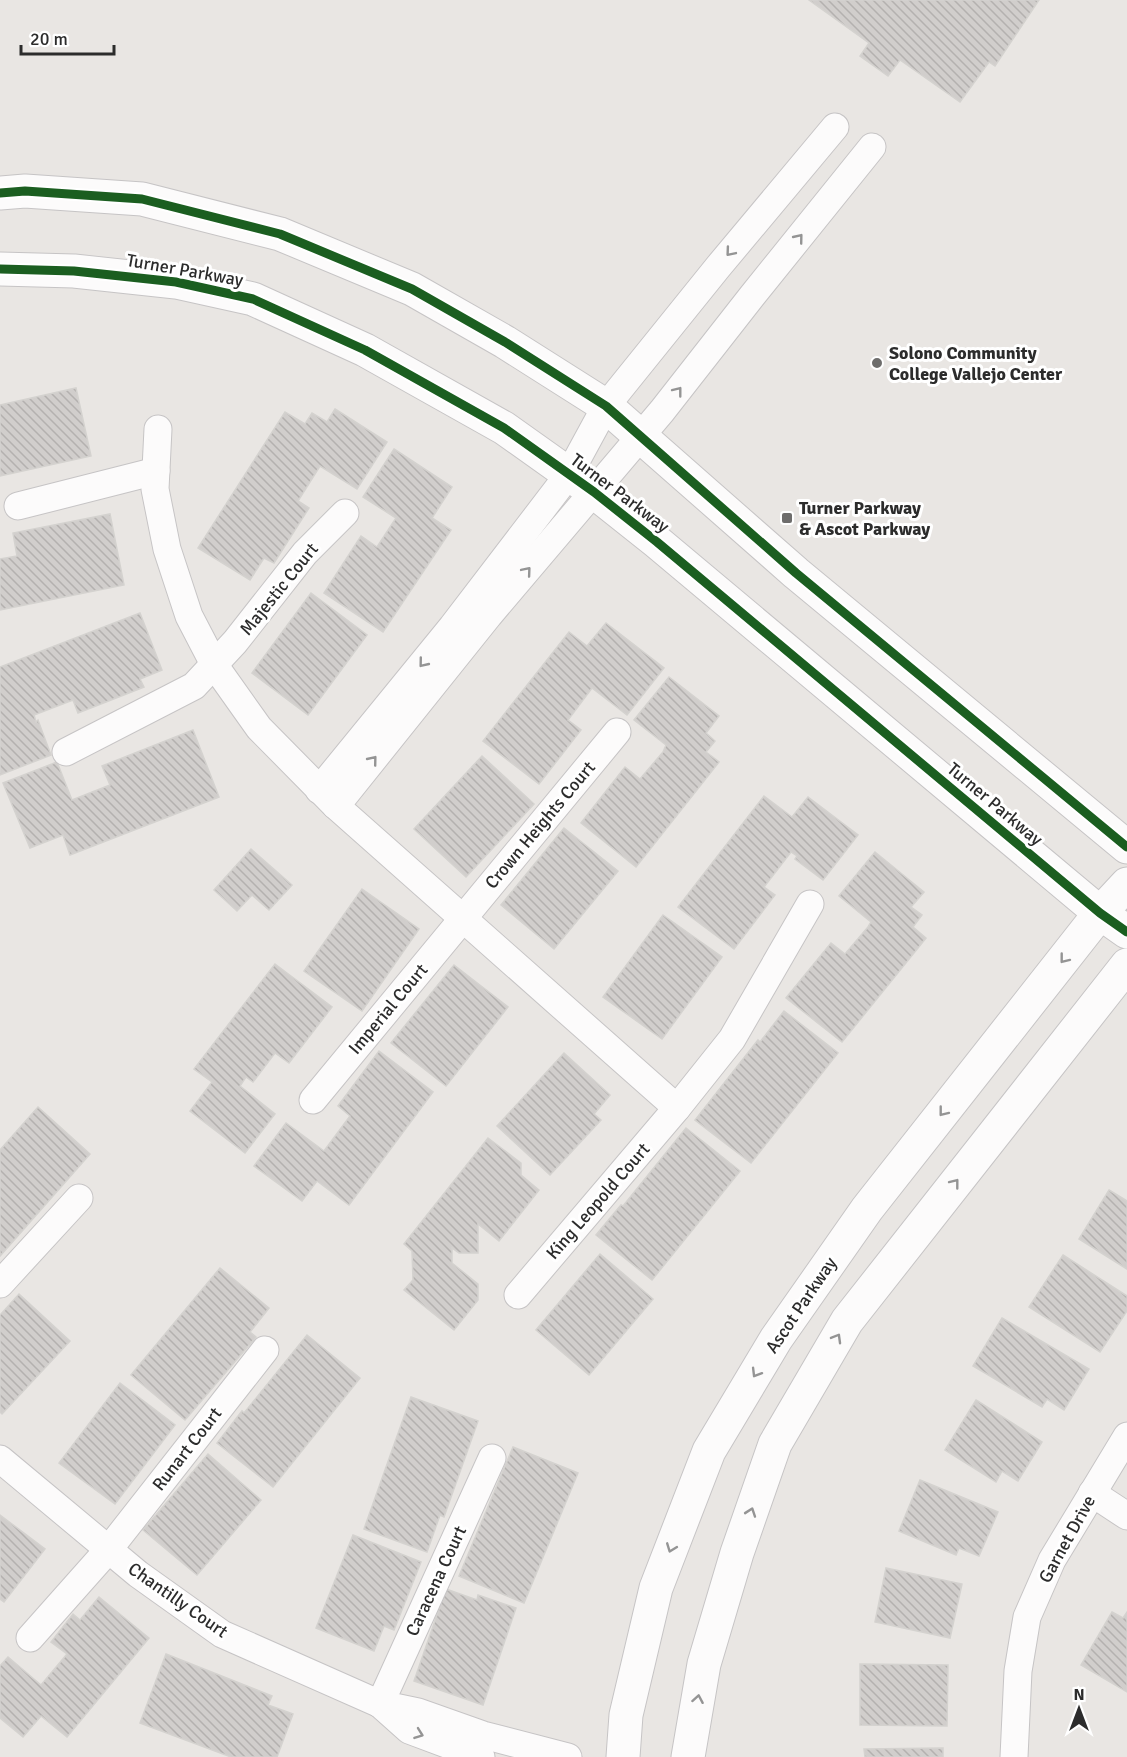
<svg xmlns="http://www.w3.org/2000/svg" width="1127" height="1757" font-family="Signika,sans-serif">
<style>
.building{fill:url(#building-back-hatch);stroke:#d4d2cf;stroke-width:1.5}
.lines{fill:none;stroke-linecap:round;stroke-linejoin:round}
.minor-casing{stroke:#c6c4c5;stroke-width:29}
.tertiary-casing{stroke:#c6c4c5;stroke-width:35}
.secondary-casing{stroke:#c6c4c5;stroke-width:35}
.minor{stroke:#fcfbfb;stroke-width:27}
.tertiary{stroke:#fcfbfb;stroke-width:33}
.secondary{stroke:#fcfbfb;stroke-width:33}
.cycleway-casing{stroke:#fff;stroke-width:13}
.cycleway{stroke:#1b5e20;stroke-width:9}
.oneway{stroke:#949494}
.poi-dot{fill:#6e6d6c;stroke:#fff;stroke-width:2}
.labels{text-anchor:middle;stroke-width:6;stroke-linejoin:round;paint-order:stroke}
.street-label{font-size:18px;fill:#2c2c2c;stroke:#fff}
.poi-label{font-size:18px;font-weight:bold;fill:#2c2c2c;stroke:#fff;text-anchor:start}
</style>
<defs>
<pattern id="building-back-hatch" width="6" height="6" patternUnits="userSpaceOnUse" patternTransform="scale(1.5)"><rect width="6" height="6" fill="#d1cecc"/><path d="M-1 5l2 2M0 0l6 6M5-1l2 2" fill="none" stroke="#b4b1af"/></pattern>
</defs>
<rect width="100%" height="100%" fill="#e9e6e3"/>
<!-- building -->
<g class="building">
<path d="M 809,0 L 1039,0 L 995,66 L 989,62 L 960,102 L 900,60 L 888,76 L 860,56 L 869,43 Z"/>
<path d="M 76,388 L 91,456 L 0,476 L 0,405 Z"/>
<path d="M 335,409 L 387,442 L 357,489 L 320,466 L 298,501 L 309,508 L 274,563 L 264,558 L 250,580 L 198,548 L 285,412 L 305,424 L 312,413 L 327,422 Z"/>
<path d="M 394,449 L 452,487 L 432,518 L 451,530 L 383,632 L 324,593 L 361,536 L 377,547 L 396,518 L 363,497 Z"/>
<path d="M 110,514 L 124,585 L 0,610 L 0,559 L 17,556 L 13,533 Z"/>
<path d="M 311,593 L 367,635 L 308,715 L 252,673 Z"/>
<path d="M 140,613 L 162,670 L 140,679 L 144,687 L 78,713 L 73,700 L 34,715 L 36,722 L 38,720 L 51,755 L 0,775 L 0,667 Z"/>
<path d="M 606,623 L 664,668 L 627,715 L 592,688 L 568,720 L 581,730 L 539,784 L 483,741 L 569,632 L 587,646 Z"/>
<path d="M 669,677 L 719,716 L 706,733 L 715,741 L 706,752 L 719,762 L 636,867 L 581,823 L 625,767 L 640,779 L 663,752 L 666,745 L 634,720 Z"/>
<path d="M 193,730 L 219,797 L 70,855 L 63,835 L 30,848 L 3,783 L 57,762 L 72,800 L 110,785 L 102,766 Z"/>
<path d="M 482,756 L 534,804 L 466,877 L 414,829 Z"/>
<path d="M 764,796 L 792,817 L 808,797 L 858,835 L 823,880 L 795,859 L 797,856 L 791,852 L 764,887 L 775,895 L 734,949 L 678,907 Z"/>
<path d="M 564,828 L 618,871 L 554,949 L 501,905 Z"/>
<path d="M 251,849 L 292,885 L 269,910 L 252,895 L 237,911 L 214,890 Z"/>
<path d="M 875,852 L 924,892 L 911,907 L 922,915 L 913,927 L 926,938 L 842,1042 L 786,998 L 831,943 L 845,954 L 868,927 L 871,922 L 839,896 Z"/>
<path d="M 362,889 L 419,929 L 362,1011 L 304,971 Z"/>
<path d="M 663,915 L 722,957 L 662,1039 L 603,997 Z"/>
<path d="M 275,964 L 332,1007 L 289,1063 L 275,1053 L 253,1082 L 246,1077 L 240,1086 L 275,1114 L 245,1153 L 190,1111 L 212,1082 L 194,1069 Z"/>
<path d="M 454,965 L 508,1007 L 446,1086 L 391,1043 Z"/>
<path d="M 784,1011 L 838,1053 L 751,1163 L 695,1120 L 758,1040 L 760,1042 Z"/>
<path d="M 379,1051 L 433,1092 L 349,1205 L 317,1181 L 302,1201 L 254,1166 L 286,1123 L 324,1151 L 350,1116 L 338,1106 Z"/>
<path d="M 564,1053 L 610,1095 L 594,1114 L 601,1120 L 550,1175 L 497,1126 Z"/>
<path d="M 38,1107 L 90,1154 L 0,1256 L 0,1150 Z"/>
<path d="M 686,1128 L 740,1171 L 652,1280 L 596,1235 L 621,1205 L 623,1206 Z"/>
<path d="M 488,1138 L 521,1163 L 521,1175 L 539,1190 L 499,1241 L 478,1224 L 478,1253 L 459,1253 L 452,1248 L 452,1263 L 478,1284 L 478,1300 L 454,1330 L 404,1290 L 413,1280 L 412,1251 L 404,1244 Z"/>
<path d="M 1109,1190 L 1127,1201 L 1127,1269 L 1079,1239 Z"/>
<path d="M 600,1254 L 653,1299 L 589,1375 L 536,1330 Z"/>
<path d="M 1063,1255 L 1127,1296 L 1127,1311 L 1100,1352 L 1029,1307 Z"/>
<path d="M 220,1268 L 269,1308 L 250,1332 L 256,1337 L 185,1420 L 131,1375 Z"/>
<path d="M 19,1294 L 70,1341 L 2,1414 L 0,1412 L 0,1315 Z"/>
<path d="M 1002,1318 L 1089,1369 L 1064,1410 L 1047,1399 L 1042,1407 L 973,1366 Z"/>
<path d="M 307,1335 L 360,1378 L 273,1487 L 217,1443 L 242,1411 L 244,1413 Z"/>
<path d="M 120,1383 L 175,1425 L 115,1504 L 59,1463 Z"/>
<path d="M 411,1397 L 478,1421 L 444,1517 L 440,1515 L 427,1552 L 364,1529 Z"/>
<path d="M 976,1400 L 1042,1442 L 1018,1481 L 1002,1471 L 996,1482 L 945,1450 Z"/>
<path d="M 513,1447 L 578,1473 L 524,1603 L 459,1576 Z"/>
<path d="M 208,1454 L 261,1500 L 197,1575 L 143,1530 Z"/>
<path d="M 920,1480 L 998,1512 L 979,1556 L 959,1548 L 956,1555 L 899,1531 Z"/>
<path d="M 0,1515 L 45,1549 L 4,1602 L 0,1599 Z"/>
<path d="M 353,1535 L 421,1562 L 394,1630 L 384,1626 L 374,1651 L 316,1628 Z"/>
<path d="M 886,1568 L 962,1584 L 950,1638 L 875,1622 Z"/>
<path d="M 446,1589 L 477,1600 L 478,1595 L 516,1608 L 483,1705 L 414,1681 Z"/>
<path d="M 99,1597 L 149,1638 L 67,1737 L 41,1716 L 23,1737 L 0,1718 L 0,1666 L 8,1657 L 41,1685 L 67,1654 L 51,1642 L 73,1614 L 80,1620 Z"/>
<path d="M 1112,1612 L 1123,1618 L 1127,1612 L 1127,1692 L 1081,1665 Z"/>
<path d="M 166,1654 L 272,1696 L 268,1705 L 293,1714 L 277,1757 L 231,1757 L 140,1723 Z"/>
<path d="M 860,1664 L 948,1665 L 947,1726 L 860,1725 Z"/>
<path d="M 943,1748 L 943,1757 L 865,1757 L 864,1749 Z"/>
</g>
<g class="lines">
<defs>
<g id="minor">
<path d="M 158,429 L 155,489 L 167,549 L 189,616 L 215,666 L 259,728 L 336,806 L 677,1108"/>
<path d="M 18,506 L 156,471"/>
<path d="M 66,752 L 194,686 L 235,642 L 305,553 L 345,513"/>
<path d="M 319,790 L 452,627 L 569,474 L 606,406 L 718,267 L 835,127"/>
<path d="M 336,806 L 489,615 L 662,411 L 752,296 L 872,147"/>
<path d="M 313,1100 L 617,732"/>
<path d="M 0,1284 L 79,1198"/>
<path d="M 518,1295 L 677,1108 L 732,1039 L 810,904"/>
<path d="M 0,1459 L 138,1574 L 222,1634 L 380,1704 L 418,1712 L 483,1735 L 568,1757"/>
<path d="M 1092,1493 L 1127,1516"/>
<path d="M 30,1638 L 109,1549 L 265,1350"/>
<path d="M 380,1704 L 492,1458"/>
<path d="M 381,1705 L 409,1730 L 481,1757"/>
<path d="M 1014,1757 L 1018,1671 L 1027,1617 L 1052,1560 L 1127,1436"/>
</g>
<g id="tertiary">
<path d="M 0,193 L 25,191 L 142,199 L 280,234 L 412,289 L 505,342 L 606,406 L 796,573 L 1127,847"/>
<path d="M 0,269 L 74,271 L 176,282 L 253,299 L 365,350 L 504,428 L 594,492 L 657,542 L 1100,913 L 1127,932"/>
</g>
<g id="secondary">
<path d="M 623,1757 L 626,1715 L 656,1588 L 709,1451 L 776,1339 L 867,1209 L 1100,913 L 1127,884"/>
<path d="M 688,1757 L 704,1664 L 737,1553 L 775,1444 L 847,1321 L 1127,965"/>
</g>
</defs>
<!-- minor casing -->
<use href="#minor" class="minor-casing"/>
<!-- tertiary casing -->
<use href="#tertiary" class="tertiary-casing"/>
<!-- secondary casing -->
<use href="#secondary" class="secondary-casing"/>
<!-- minor -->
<use href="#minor" class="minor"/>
<!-- tertiary -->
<use href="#tertiary" class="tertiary"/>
<!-- secondary -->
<use href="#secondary" class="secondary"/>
<defs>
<g id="cycleway">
<path d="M 0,193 L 25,191 L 142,199 L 280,234 L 412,289 L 505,342 L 606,406 L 796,573 L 1127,847"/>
<path d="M 0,269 L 74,271 L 176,282 L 253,299 L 365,350 L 504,428 L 594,492 L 657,542 L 1100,913 L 1127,932"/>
</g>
</defs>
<!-- cycleway casing -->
<use href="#cycleway" class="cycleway-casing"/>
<!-- cycleway -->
<use href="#cycleway" class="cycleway"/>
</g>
<!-- one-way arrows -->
<defs><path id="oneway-chevron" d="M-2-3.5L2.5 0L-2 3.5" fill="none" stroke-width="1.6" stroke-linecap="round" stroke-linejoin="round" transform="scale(1.5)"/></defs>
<g class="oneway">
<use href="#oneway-chevron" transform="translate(799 238) rotate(-51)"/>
<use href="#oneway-chevron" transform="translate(730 252) rotate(130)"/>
<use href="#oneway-chevron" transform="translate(678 391) rotate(-52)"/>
<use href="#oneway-chevron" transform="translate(527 571) rotate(-50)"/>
<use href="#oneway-chevron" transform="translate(423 663) rotate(129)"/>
<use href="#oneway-chevron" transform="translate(373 760) rotate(-51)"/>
<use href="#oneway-chevron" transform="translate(1064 959) rotate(128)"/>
<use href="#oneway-chevron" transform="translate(943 1112) rotate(128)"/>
<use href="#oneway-chevron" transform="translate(955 1183) rotate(-52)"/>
<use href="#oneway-chevron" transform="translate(837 1338) rotate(-60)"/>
<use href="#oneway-chevron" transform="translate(756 1373) rotate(121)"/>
<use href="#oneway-chevron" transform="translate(751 1512) rotate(-71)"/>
<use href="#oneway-chevron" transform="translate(671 1548) rotate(111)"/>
<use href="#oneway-chevron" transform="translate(698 1699) rotate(-80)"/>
<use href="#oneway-chevron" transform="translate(419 1734) rotate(20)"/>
</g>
<!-- markers -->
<g class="poi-dot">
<circle cx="877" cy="363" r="6"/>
<rect x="781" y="512" width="12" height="12" rx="3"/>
</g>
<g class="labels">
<!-- street labels -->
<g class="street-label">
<text transform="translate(185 270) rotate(10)" y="6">Turner Parkway</text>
<text transform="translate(620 493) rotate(37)" y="6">Turner Parkway</text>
<text transform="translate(279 589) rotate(-51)" y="6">Majestic Court</text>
<text transform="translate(995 804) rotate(40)" y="6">Turner Parkway</text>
<text transform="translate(540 825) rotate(-50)" y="6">Crown Heights Court</text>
<text transform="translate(388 1009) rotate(-50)" y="6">Imperial Court</text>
<text transform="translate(598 1201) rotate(-49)" y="6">King Leopold Court</text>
<text transform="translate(801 1305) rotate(-56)" y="6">Ascot Parkway</text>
<text transform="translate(187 1449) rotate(-52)" y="6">Runart Court</text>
<text transform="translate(1067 1539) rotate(-61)" y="6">Garnet Drive</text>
<text transform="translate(436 1581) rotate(-65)" y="6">Caracena Court</text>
<text transform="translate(178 1600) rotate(35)" y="6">Chantilly Court</text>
</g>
<!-- poi labels -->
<g class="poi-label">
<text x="889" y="359">Solono Community<tspan x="889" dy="21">College Vallejo Center</tspan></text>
<text x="799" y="514">Turner Parkway<tspan x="799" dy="21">&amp; Ascot Parkway</tspan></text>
</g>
</g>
<!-- north arrow -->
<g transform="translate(1079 1709)" stroke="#ffffff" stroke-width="4.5" paint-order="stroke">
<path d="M0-4.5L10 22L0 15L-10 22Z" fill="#2c2c2c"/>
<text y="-9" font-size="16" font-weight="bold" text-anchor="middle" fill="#2c2c2c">N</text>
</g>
<!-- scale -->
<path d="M21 45v9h93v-9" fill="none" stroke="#2c2c2c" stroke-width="3"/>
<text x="30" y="45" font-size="18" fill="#2c2c2c" stroke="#ffffff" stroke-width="4.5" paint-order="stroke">20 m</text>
</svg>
